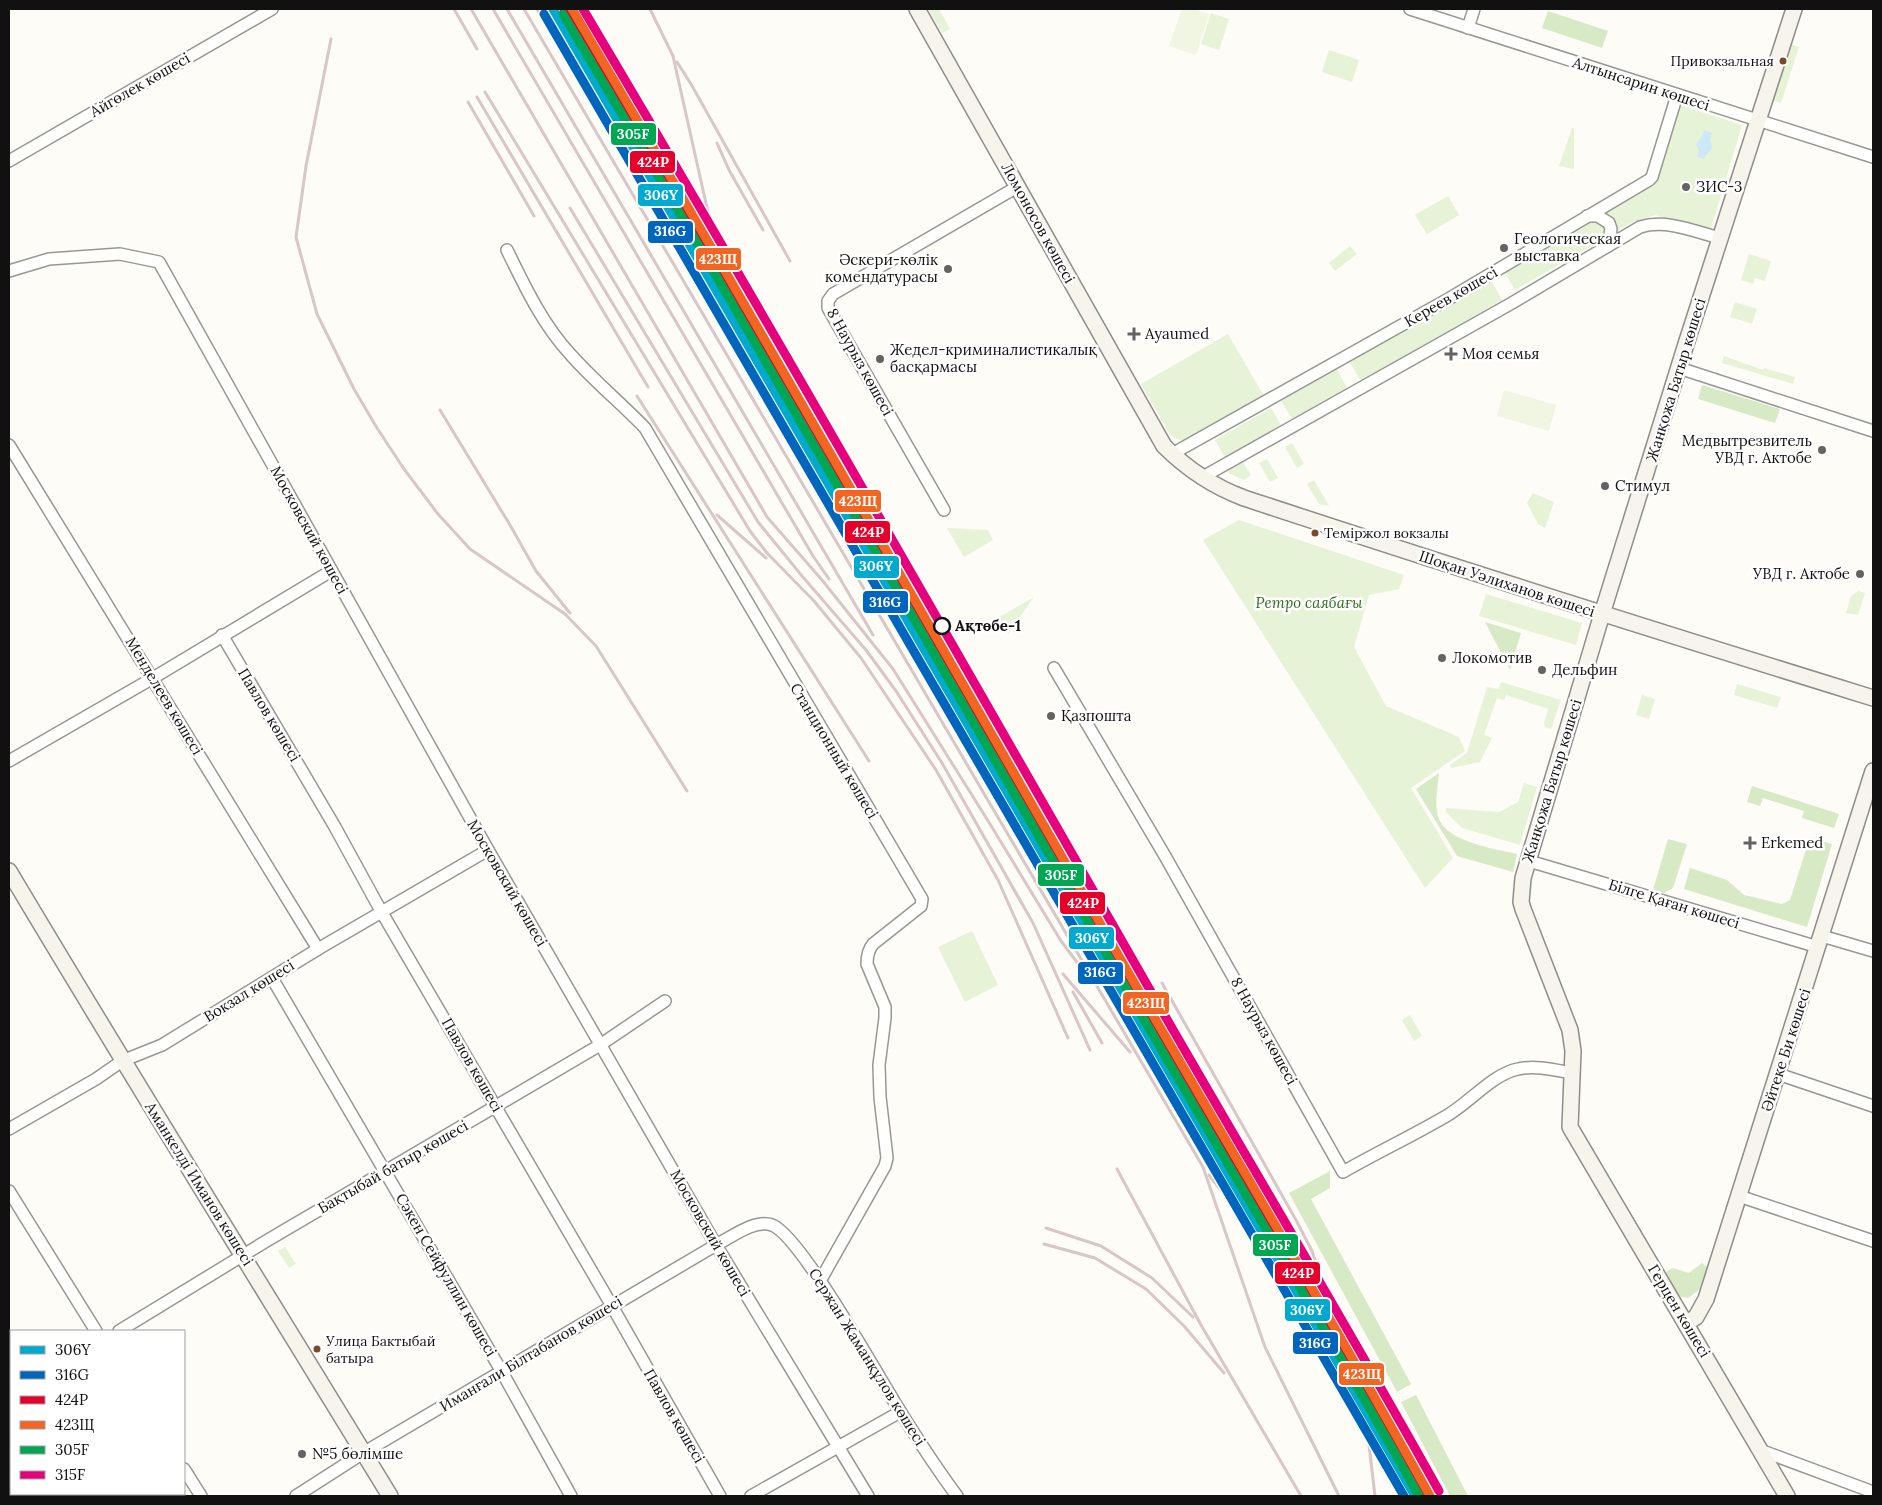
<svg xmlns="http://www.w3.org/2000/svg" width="1882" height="1505" font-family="Lora,serif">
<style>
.green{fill:#e7f3d7}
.forest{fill:#d8eac5}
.pitch{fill:#f0f6e1}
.water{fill:#cde8f7}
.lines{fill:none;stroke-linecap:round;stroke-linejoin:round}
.street-casing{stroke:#979795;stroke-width:14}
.secondary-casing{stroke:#8e8d8b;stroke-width:18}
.street{stroke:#fffffe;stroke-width:11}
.secondary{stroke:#f6f4eb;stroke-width:15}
.rail{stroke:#d9c6c7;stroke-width:3}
.rail-1-casing{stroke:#fff;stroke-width:12}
.rail-2-casing{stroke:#fff;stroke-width:12}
.rail-3-casing{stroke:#fff;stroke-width:12}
.rail-4-casing{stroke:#fff;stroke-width:12}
.rail-5-casing{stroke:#fff;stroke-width:12}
.rail-6-casing{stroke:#fff;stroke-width:12}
.rail-1{stroke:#00a9ce;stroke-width:9}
.rail-2{stroke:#0065bd;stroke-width:9}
.rail-3{stroke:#e4002b;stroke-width:9}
.rail-4{stroke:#f26522;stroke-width:9}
.rail-5{stroke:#00a651;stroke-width:9}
.rail-6{stroke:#e5007d;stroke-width:9}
.bus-dot{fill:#7a4b2a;stroke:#fff;stroke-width:2}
.poi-dot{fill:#646362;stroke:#fff;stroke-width:2}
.stop-dot{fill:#fff;stroke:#111;stroke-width:2.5}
.labels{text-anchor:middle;stroke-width:5;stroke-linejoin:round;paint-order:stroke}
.bus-label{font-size:14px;fill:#111;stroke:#fff;text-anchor:start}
.street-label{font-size:15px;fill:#111;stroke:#fff}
.poi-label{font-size:15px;fill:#111;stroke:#fff;text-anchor:start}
.park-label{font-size:15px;font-style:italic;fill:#2f6b1f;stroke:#fff}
.stop-label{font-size:15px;font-weight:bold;fill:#111;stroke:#fff;text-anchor:start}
.line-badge{stroke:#fff;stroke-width:2}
.badge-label{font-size:14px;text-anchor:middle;font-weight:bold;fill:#fff}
</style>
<rect width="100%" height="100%" fill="#fdfcf7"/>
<!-- green -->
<g class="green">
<path d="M 928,9 L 939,9 L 950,29 L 942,33 Z"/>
<path d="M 1211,13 L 1229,19 L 1219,50 L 1201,44 Z"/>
<path d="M 1790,44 L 1799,47 L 1781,103 L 1772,100 Z"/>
<path d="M 1329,50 L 1359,60 L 1352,82 L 1322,72 Z"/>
<path d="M 1680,105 L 1742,125 L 1710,232 L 1655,215 L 1629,224 L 1515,290 L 1504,271 L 1647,188 L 1657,177 Z"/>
<path d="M 1572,128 L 1574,128 L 1574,169 L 1559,166 Z"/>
<path d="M 1448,196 L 1459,215 L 1427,234 L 1415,215 Z"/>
<path d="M 1350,246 L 1357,254 L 1335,271 L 1329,263 Z"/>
<path d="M 1749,254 L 1771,261 L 1765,281 L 1755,278 L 1753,284 L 1741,280 Z"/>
<path d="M 1491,280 L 1502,300 L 1361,381 L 1349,361 Z"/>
<path d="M 1735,302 L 1757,309 L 1752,324 L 1730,317 Z"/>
<path d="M 1228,334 L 1264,396 L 1187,440 C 1180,441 1176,439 1170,435 L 1141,384 Z"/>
<path d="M 1724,356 L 1763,370 L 1764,368 L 1795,377 L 1793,384 L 1722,363 Z"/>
<path d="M 1337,369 L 1347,388 L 1293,420 L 1281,401 Z"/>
<path d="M 1271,408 L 1281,425 L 1225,458 L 1215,440 Z"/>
<path d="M 1292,443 L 1304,464 L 1297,468 L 1285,447 Z"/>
<path d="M 1241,459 L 1251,475 L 1244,480 L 1228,473 L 1229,466 Z"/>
<path d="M 1267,459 L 1278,478 L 1270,482 L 1259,463 Z"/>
<path d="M 1314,480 L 1329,506 L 1319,504 L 1307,484 Z"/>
<path d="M 1533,493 L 1554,502 L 1545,528 L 1538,524 L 1527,503 Z"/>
<path d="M 1239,520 L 1404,575 L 1399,589 L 1369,595 L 1354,647 L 1386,706 L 1459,737 L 1465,751 L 1411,788 L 1453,858 L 1425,888 L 1203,540 Z"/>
<path d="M 947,528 L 988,530 L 993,540 L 964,557 Z"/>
<path d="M 1858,591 L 1865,593 L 1858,615 L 1846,613 L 1851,596 Z"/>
<path d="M 1486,594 L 1582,623 L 1576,645 L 1479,616 Z"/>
<path d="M 1034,597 L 1008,634 L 998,618 Z"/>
<path d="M 1501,682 L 1561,700 L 1551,729 L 1545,727 L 1544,723 L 1548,709 L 1506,695 L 1504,700 L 1497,698 L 1484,735 L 1492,738 L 1480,762 L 1451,768 L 1450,765 L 1467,753 L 1487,687 L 1499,689 Z"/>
<path d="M 1737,684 L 1781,697 L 1777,708 L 1734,695 Z"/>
<path d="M 1642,695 L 1655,699 L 1649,719 L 1636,715 Z"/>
<path d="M 1524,783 L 1537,787 L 1520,845 L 1462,828 L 1446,812 L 1446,808 L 1499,812 L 1518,802 Z"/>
<path d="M 972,931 L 998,985 L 965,1002 L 938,947 Z"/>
<path d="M 1410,1015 L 1422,1036 L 1414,1041 L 1402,1020 Z"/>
<path d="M 285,1247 L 296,1264 L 289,1268 L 278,1251 Z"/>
</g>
<!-- forest -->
<g class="forest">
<path d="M 1548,11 L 1608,31 L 1602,48 L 1542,28 Z"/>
<path d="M 1702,385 L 1780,409 L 1775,423 L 1698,399 Z"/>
<path d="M 1485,622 L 1521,633 L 1510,670 Z"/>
<path d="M 1439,773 C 1438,785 1435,800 1437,812 C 1441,842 1493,848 1517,854 L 1513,872 L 1457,856 L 1416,789 Z"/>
<path d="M 1752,786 L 1839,814 L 1834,828 L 1802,818 L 1804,811 L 1763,798 L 1760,806 L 1747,802 Z"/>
<path d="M 1810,837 L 1832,844 L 1807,927 L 1684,889 L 1690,868 L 1727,880 L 1744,895 L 1782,904 L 1790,900 Z"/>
<path d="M 1668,839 L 1687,844 L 1673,888 L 1664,893 L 1653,890 Z"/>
<path d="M 1330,1171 L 1330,1188 L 1311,1199 L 1411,1384 L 1397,1392 L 1289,1193 Z"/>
<path d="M 1702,1263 L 1709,1269 L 1700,1289 L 1688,1298 L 1678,1296 L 1664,1273 L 1673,1268 L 1689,1273 Z"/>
<path d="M 1416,1395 L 1468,1496 L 1450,1496 L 1401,1402 Z"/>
</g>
<!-- pitch -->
<g class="pitch">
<path d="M 1182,9 L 1193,9 L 1209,14 L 1196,55 L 1169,46 Z"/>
<path d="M 1504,390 L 1556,405 L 1549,431 L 1497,416 Z"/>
</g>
<!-- water -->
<path class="water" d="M 1704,130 L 1712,133 L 1710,140 L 1712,145 C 1712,151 1706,153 1704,159 L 1697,157 L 1699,151 L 1696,145 C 1698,139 1702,139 1704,130 Z"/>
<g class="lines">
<defs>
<g id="street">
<path d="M 1410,9 L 1873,157"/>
<path d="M 1468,28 L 1474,9"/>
<path d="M 9,161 L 272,9"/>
<path d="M 1587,216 L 1598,216 L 1609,223 L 1611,229 L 1608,246"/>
<path d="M 507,250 C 525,287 543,325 571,355 C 594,381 621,403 645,428 L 922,899 L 921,906 L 873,944 C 868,950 867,956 867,964 L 885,1007 L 885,1018 L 879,1065 L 880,1097 L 887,1158 L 885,1166 L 820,1281"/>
<path d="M 9,271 L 49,259 L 120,254 L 159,262 L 488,850 L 716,1245 L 868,1496"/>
<path d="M 1679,368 L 1873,431"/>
<path d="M 9,445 L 318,949"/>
<path d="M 1172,454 L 1450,298 L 1649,180 L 1652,177 L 1677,95"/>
<path d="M 1201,478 L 1512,303 L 1640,227 C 1666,219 1694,231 1719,238"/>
<path d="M 944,510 L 828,308 L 828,301 L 833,294 L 1017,187"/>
<path d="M 222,635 L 335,827 L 381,911 L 612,1306 L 720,1496"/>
<path d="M 1054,668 L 1165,856 L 1343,1172 C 1378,1152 1414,1135 1448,1115 C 1470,1102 1493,1074 1518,1069 C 1535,1065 1555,1070 1572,1073"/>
<path d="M 9,761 L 153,678 L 331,571"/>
<path d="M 1529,861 L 1818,947"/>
<path d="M 1822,936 L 1873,951"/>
<path d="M 272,978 L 502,1372 L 571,1496"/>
<path d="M 1778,1074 L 1873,1106"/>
<path d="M 9,1129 L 96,1079 L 122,1061 L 162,1045 L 318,949 L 488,850"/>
<path d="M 9,1191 L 96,1331"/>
<path d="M 1739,1196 L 1873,1241"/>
<path d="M 119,1331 L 268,1240 L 600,1045 L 665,1001"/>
<path d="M 9,1399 L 11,1398"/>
<path d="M 1760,1450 L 1873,1492"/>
<path d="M 9,1464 L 11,1468"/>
<path d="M 184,1469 L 201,1496"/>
<path d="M 27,1494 L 29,1496"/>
<path d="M 296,1496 L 363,1453 L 716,1245 C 732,1237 754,1219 772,1225 C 801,1236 879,1378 900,1411 C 918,1440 937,1469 957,1496"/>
<path d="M 751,1496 L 900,1412"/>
</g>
<g id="secondary">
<path d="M 917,9 L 1164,446 C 1188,470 1212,486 1244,498 C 1453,567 1663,633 1873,698"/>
<path d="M 9,871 C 134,1081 263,1288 390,1496"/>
<path d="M 1687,1323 L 1696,1317 L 1706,1299 L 1873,771"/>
<path d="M 1787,1496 L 1570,1127 L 1573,1051 L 1570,1030 L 1523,909 L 1521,902 L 1523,878 L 1602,614 L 1686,344 L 1794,9"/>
</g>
</defs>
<!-- street casing -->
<use href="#street" class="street-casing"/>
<!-- secondary casing -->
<use href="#secondary" class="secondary-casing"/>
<!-- street -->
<use href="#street" class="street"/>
<!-- secondary -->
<use href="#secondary" class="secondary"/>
<!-- rail -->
<g class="rail">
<path d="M 454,9 L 477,49"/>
<path d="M 471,9 L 767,517 L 822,580 L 893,669 L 990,824 L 1061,941 L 1079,965"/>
<path d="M 493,9 L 813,556 L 829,579"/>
<path d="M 507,9 L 873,635"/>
<path d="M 524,9 L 1203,1167 L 1265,1347 L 1339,1496"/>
<path d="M 537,9 L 1083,943 L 1176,1084"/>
<path d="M 650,9 L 673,56 L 707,208 L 730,276"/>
<path d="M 331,39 L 306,166 L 296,237 L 317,314 L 354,389 L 377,428 L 404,469 L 438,514 L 470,549 L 565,614 L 596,646 L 687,791"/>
<path d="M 677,62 L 691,84 L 790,261"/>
<path d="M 589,72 L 722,265"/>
<path d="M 485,92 L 750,531 L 767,553 L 814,601 L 861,658 L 936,770 L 998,880 L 1068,1038"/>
<path d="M 477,97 L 648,387"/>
<path d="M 468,102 L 534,216"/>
<path d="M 717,143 L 729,170 L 763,230"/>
<path d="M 570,208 L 758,522 L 802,576 L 866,650 L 896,691 L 942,763 L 1033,923 L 1090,1050"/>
<path d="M 637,396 L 869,761"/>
<path d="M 440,410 L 510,525 L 536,571 L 570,613"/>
<path d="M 717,515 L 766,558"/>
<path d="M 1063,974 L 1130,1052"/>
<path d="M 1162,983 L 1296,1220 L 1312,1251 L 1323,1285"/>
<path d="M 1073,992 L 1102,1043"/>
<path d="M 1117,1169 L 1201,1325 L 1301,1496"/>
<path d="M 1209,1175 L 1289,1277 L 1341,1338"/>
<path d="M 1283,1213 L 1438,1496"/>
<path d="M 1046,1228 L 1101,1246 L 1152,1278 L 1193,1317"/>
<path d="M 1044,1244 L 1095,1258 L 1146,1289 L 1184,1326 L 1224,1373"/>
<path d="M 1353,1388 L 1363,1414 L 1368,1436 L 1375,1496"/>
</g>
<defs>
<path id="rail-1" d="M 553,9 L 1415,1496"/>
<path id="rail-2" d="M 544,14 L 1404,1496"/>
<path id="rail-3" d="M 564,9 L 1424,1491"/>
<path id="rail-4" d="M 572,9 C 759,326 941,646 1124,965 C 1226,1142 1331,1317 1430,1496"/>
<path id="rail-5" d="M 563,14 C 750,330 931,649 1114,967 C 1215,1144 1320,1318 1419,1496"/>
<path id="rail-6" d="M 583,9 C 769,322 949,639 1130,955 C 1232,1134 1339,1311 1439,1491"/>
</defs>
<!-- rail-1 casing -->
<use href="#rail-1" class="rail-1-casing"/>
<!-- rail-2 casing -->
<use href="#rail-2" class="rail-2-casing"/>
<!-- rail-3 casing -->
<use href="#rail-3" class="rail-3-casing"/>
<!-- rail-4 casing -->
<use href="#rail-4" class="rail-4-casing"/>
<!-- rail-5 casing -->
<use href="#rail-5" class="rail-5-casing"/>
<!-- rail-6 casing -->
<use href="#rail-6" class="rail-6-casing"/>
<!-- rail-1 -->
<use href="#rail-1" class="rail-1"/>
<!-- rail-2 -->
<use href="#rail-2" class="rail-2"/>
<!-- rail-3 -->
<use href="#rail-3" class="rail-3"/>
<!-- rail-4 -->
<use href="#rail-4" class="rail-4"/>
<!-- rail-5 -->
<use href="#rail-5" class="rail-5"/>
<!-- rail-6 -->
<use href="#rail-6" class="rail-6"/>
</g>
<!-- markers -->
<g class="bus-dot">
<circle cx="1783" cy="61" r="4.5"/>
<circle cx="1315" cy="533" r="4.5"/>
<circle cx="317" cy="1349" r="4.5"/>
</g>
<g class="poi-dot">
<circle cx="1686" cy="187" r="5"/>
<circle cx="1504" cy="248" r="5"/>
<circle cx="948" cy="269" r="5"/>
<path d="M1131.5 326.5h5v5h5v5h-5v5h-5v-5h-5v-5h5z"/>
<path d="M1448.5 346.5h5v5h5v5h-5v5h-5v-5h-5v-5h5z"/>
<circle cx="880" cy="359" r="5"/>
<circle cx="1822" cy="450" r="5"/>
<circle cx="1605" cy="486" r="5"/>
<circle cx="1860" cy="574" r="5"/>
<circle cx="1442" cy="658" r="5"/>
<circle cx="1542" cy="670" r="5"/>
<circle cx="1051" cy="716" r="5"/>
<path d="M1747.5 835.5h5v5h5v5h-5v5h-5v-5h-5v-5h5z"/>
<circle cx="302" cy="1454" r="5"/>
</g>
<circle class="stop-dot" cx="942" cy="626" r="8"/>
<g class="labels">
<!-- bus labels -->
<g class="bus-label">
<text x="1774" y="66" text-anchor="end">Привокзальная</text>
<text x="1324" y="538">Теміржол вокзалы</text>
<text x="326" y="1346">Улица Бактыбай<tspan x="326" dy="17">батыра</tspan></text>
</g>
<!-- street labels -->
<g class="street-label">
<text transform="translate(1641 84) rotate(18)" y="5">Алтынсарин көшесі</text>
<text transform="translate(140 85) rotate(-30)" y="5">Айгөлек көшесі</text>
<text transform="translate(1038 223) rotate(61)" y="5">Ломоносов көшесі</text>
<text transform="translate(1451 297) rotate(-30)" y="5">Кереев көшесі</text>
<text transform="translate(860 362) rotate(61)" y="5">8 Наурыз көшесі</text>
<text transform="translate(1676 380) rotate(-73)" y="5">Жанқожа Батыр көшесі</text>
<text transform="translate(309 530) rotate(61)" y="5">Московский көшесі</text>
<text transform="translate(1507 584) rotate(18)" y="5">Шоқан Уәлиханов көшесі</text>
<text transform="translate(164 696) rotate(59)" y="5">Менделеев көшесі</text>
<text transform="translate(269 715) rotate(59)" y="5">Павлов көшесі</text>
<text transform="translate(834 751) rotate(59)" y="5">Станционный көшесі</text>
<text transform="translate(1552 781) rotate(-73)" y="5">Жанқожа Батыр көшесі</text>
<text transform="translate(507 883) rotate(60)" y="5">Московский көшесі</text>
<text transform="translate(1674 904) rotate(17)" y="5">Білге Қаған көшесі</text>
<text transform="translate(249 991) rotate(-32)" y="5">Вокзал көшесі</text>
<text transform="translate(1264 1031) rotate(61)" y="5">8 Наурыз көшесі</text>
<text transform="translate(1786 1050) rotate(-72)" y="5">Әйтеке Би көшесі</text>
<text transform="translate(472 1065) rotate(60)" y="5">Павлов көшесі</text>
<text transform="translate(393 1167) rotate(-30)" y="5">Бақтыбай батыр көшесі</text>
<text transform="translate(199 1184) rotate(58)" y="5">Аманкелді Иманов көшесі</text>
<text transform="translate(710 1233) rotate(60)" y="5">Московский көшесі</text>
<text transform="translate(446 1275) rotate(60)" y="5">Сәкен Сейфуллин көшесі</text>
<text transform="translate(1679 1311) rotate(59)" y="5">Герцен көшесі</text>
<text transform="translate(531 1354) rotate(-31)" y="5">Иманғали Білтабанов көшесі</text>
<text transform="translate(867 1357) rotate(58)" y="5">Сержан Жаманқұлов көшесі</text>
<text transform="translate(674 1416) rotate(60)" y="5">Павлов көшесі</text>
</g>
<!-- poi labels -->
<g class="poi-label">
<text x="1696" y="192">ЗИС-3</text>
<text x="1514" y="244">Геологическая<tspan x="1514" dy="17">выставка</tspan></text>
<text x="938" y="265" text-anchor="end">Әскери-көлік<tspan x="938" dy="17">комендатурасы</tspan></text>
<text x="1145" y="339">Ayaumed</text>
<text x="890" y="355">Жедел-криминалистикалық<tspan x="890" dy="17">басқармасы</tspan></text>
<text x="1462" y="359">Моя семья</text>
<text x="1812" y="446" text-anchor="end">Медвытрезвитель<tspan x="1812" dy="17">УВД г. Актобе</tspan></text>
<text x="1615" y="491">Стимул</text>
<text x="1850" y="579" text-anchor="end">УВД г. Актобе</text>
<text x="1452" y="663">Локомотив</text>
<text x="1552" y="675">Дельфин</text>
<text x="1061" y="721">Қазпошта</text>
<text x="1761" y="848">Erkemed</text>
<text x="312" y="1459">№5 бөлімше</text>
</g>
<!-- park labels -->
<g class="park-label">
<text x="1309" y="608">Ретро саябағы</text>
</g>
<!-- stop labels -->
<g class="stop-label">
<text x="955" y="631">Ақтөбе-1</text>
</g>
</g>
<g class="line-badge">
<rect x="610" y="122" width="47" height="24" rx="5" fill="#00a651"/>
<rect x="629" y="150" width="47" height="24" rx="5" fill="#e4002b"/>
<rect x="637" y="183" width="47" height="24" rx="5" fill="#00a9ce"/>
<rect x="647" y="220" width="47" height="24" rx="5" fill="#0065bd"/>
<rect x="695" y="247" width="47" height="24" rx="5" fill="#f26522"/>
<rect x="834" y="489" width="48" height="24" rx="5" fill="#f26522"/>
<rect x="844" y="520" width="47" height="24" rx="5" fill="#e4002b"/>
<rect x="853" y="555" width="47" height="24" rx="5" fill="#00a9ce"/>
<rect x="862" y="590" width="47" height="24" rx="5" fill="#0065bd"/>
<rect x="1037" y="863" width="48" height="24" rx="5" fill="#00a651"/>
<rect x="1059" y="891" width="47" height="24" rx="5" fill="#e4002b"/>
<rect x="1068" y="926" width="47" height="24" rx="5" fill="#00a9ce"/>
<rect x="1077" y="961" width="47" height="24" rx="5" fill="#0065bd"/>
<rect x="1122" y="991" width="48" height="24" rx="5" fill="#f26522"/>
<rect x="1252" y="1233" width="47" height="24" rx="5" fill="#00a651"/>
<rect x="1274" y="1261" width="47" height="24" rx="5" fill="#e4002b"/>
<rect x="1284" y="1298" width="47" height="24" rx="5" fill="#00a9ce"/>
<rect x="1292" y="1331" width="47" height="24" rx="5" fill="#0065bd"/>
<rect x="1338" y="1362" width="47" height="24" rx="5" fill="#f26522"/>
</g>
<g class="badge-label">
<text x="633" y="139">305F</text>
<text x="653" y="167">424Р</text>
<text x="661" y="200">306Y</text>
<text x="670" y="236">316G</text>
<text x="718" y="264">423Щ</text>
<text x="858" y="506">423Щ</text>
<text x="868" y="537">424Р</text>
<text x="876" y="571">306Y</text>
<text x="885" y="607">316G</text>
<text x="1061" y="880">305F</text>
<text x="1083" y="908">424Р</text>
<text x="1092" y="943">306Y</text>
<text x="1100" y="977">316G</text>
<text x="1146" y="1008">423Щ</text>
<text x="1275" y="1250">305F</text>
<text x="1298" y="1278">424Р</text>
<text x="1307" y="1315">306Y</text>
<text x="1315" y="1348">316G</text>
<text x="1362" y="1379">423Щ</text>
</g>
<!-- border -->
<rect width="1882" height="1505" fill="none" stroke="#111111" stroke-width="20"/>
<!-- legend -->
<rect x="10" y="1330" width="175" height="165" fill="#ffffff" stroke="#a0a0a0"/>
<rect x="20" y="1346" width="25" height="8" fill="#00a9ce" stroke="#a0a0a0"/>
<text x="55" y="1355" font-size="15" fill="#111111">306Y</text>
<rect x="20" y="1371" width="25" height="8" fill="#0065bd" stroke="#a0a0a0"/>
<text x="55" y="1380" font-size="15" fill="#111111">316G</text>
<rect x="20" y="1396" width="25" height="8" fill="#e4002b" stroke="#a0a0a0"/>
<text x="55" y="1405" font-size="15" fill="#111111">424Р</text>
<rect x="20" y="1421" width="25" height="8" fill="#f26522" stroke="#a0a0a0"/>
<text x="55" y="1430" font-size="15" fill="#111111">423Щ</text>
<rect x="20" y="1446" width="25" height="8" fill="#00a651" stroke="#a0a0a0"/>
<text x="55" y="1455" font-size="15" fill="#111111">305F</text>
<rect x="20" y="1471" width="25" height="8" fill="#e5007d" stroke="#a0a0a0"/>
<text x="55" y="1480" font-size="15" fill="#111111">315F</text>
</svg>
